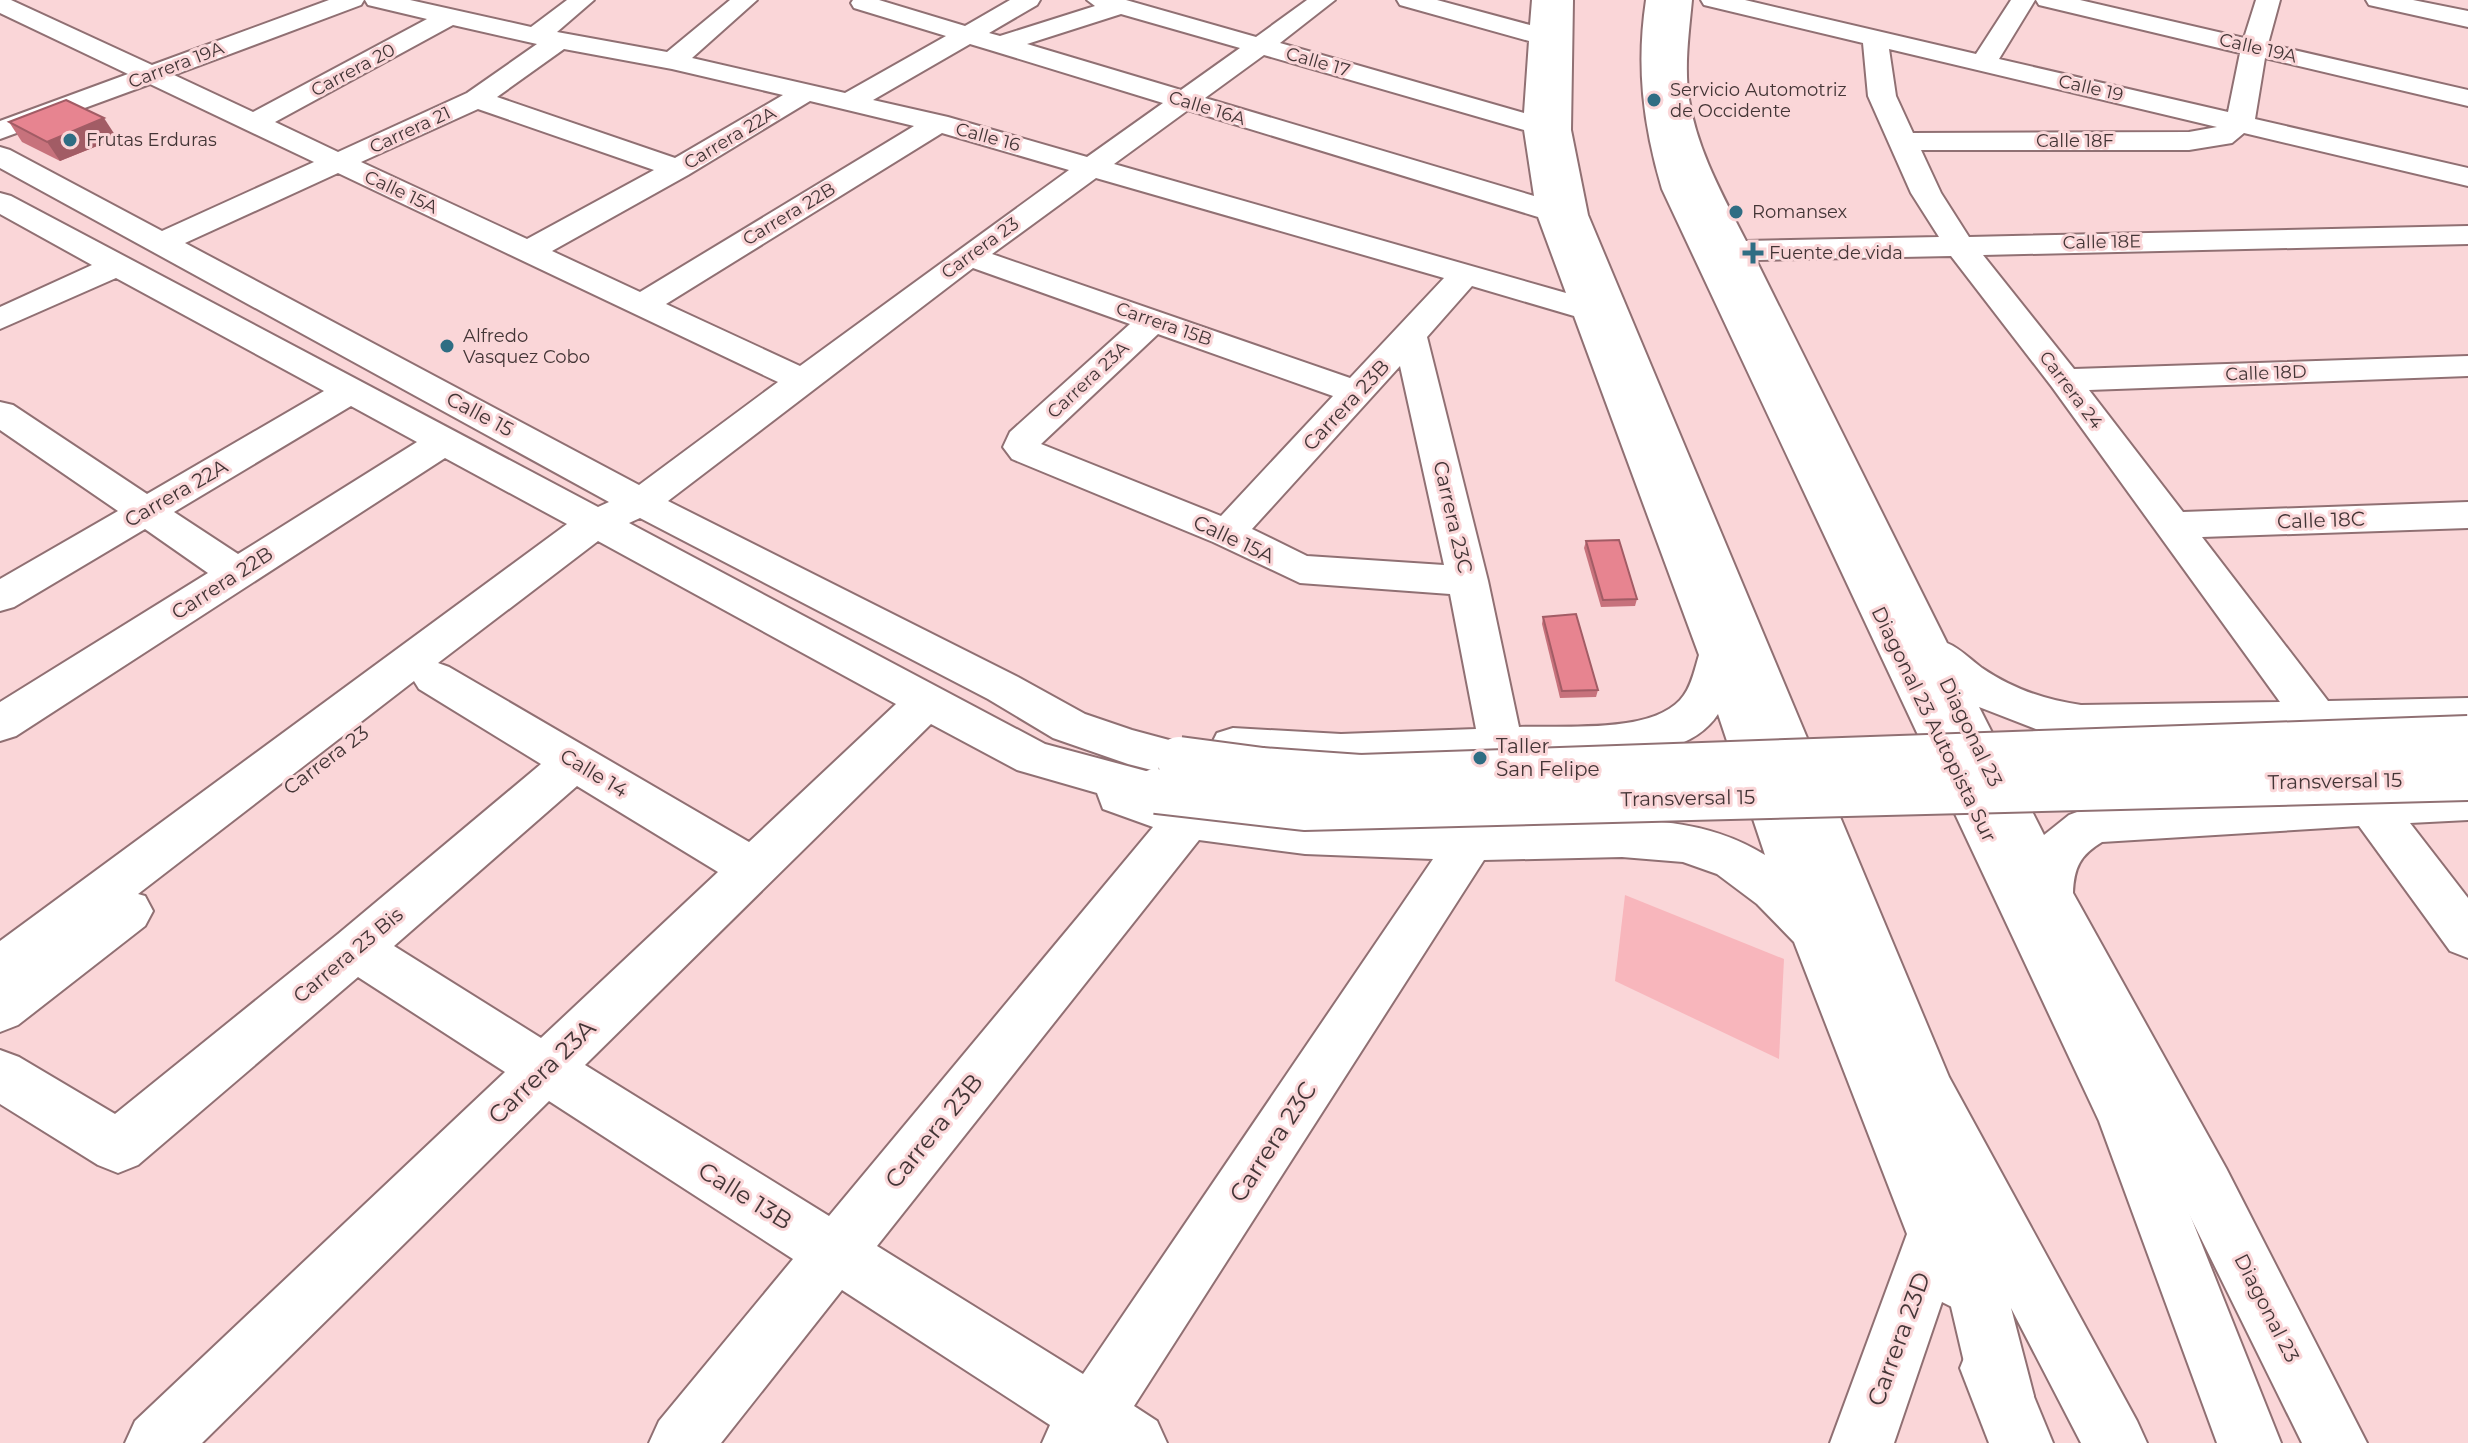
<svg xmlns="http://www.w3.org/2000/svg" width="2468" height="1443" font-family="Montserrat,sans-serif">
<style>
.green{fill:#f8b6bc}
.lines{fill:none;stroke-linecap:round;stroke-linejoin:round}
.minor-casing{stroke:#907073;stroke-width:4}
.major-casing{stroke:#907073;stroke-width:4}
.minor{fill:#fff;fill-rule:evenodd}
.major{fill:#fff;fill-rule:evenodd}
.minor-bridge-casing{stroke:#907073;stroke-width:48;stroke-linecap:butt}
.minor-bridge{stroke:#fff;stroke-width:44}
.wall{fill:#c7727c}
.shaded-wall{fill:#a25c65}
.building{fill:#e78490;stroke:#a25c65;stroke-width:2}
.poi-dot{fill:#2f6d83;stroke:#fad6d8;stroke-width:3}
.labels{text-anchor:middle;stroke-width:6;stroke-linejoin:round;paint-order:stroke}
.far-street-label{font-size:18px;fill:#433536;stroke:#fad6d8}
.far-poi-label{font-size:18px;fill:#433536;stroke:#fad6d8;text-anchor:start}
.street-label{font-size:20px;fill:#433536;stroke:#fad6d8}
.poi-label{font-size:20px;fill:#433536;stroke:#fad6d8;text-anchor:start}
.near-street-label{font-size:24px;fill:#433536;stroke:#fad6d8}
</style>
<rect width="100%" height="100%" fill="#fad6d8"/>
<!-- green -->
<path class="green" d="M 1625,895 L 1784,959 L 1779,1059 L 1615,981 Z"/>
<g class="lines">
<defs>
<g id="minor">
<path d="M 0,0 L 11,0 L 152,65 L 329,0 L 364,0 L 361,5 L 174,75 L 253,112 L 427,19 L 368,5 L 365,0 L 410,0 L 531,27 L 567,0 L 594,0 L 557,32 L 667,52 L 730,0 L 757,0 L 692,58 L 845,93 L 946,36 L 854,8 L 851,3 L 853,0 L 879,0 L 965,26 L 1010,0 L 1040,0 L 1037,5 L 989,33 L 1000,36 L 1095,6 L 1087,0 L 1126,0 L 1256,37 L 1307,0 L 1335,0 L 1280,43 L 1524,113 L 1529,41 L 1400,5 L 1397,0 L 1437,0 L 1530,25 L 1532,0 L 1556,0 L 1551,125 L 1566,211 L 1741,655 L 1843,939 L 1984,1278 L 1975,1299 L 1954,1308 L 1942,1302 L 1894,1443 L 1830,1443 L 1907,1234 L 1794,942 L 1757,904 L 1717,874 L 1683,862 L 1622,857 L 1484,860 L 1134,1406 L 1157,1421 L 1167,1443 L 1042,1443 L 1050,1425 L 842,1290 L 721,1443 L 649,1443 L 659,1421 L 793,1259 L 549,1101 L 202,1443 L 125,1443 L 135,1421 L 505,1072 L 358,977 L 138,1165 L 118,1173 L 98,1165 L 0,1104 L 0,1050 L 19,1057 L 115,1114 L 338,934 L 541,764 L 419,689 L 414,681 L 138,894 L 145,896 L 153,911 L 145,926 L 18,1025 L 0,1032 L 0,941 L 567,524 L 445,458 L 16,736 L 0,741 L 0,702 L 208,573 L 145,529 L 14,607 L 0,611 L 0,579 L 118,511 L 0,430 L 0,402 L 13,405 L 147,494 L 324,391 L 116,278 L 0,329 L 0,307 L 92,265 L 0,214 L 0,193 L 11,196 L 598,507 L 609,502 L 0,168 L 0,147 L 10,150 L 162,231 L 314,162 L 150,84 L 0,139 L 0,121 L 128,74 L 0,13 ZM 1121,14 L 1240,48 L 1181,90 L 1027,44 ZM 453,25 L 537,44 L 467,93 L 338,152 L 275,122 ZM 970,44 L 990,50 L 1163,103 L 1087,157 L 948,117 L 873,100 ZM 564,49 L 672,69 L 783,95 L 675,158 L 497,97 ZM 1264,55 L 1524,130 L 1534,196 L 1205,98 ZM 810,101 L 914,126 L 640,292 L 552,251 L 688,175 ZM 478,109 L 654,170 L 527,239 L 361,162 ZM 1188,110 L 1538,217 L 1566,293 L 1114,164 ZM 942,133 L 1069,170 L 800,366 L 666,304 ZM 338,173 L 778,382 L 639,485 L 185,243 ZM 1096,178 L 1444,278 L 1350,378 L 992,254 ZM 973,268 L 1130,324 L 1010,432 L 1003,447 L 1012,459 L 1213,542 L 1300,583 L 1450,594 L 1476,729 L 1341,734 L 1233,728 L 1217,733 L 1211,745 L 1217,757 L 1269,766 L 1341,769 L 1604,759 C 1643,755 1695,750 1718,714 L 1765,855 C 1689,808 1607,822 1522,822 C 1408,821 1287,826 1176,797 L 1179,791 L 1172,778 L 1045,744 L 629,523 L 640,518 L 988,699 L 1053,738 L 1128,764 L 1179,777 L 1195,771 L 1202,759 L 1195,747 L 1132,730 L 1085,714 L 1018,677 L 668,501 ZM 1472,286 L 1574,316 L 1699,655 C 1695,668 1692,684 1684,695 C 1657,735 1563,725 1519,727 L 1488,581 L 1427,337 ZM 1158,334 L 1333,396 L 1221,516 L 1041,444 ZM 1400,366 L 1444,565 L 1307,556 L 1252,529 ZM 351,406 L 417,442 L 238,554 L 174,512 ZM 598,541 L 896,704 L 749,842 L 449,667 L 438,663 ZM 931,724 L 1017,770 L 1097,793 L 1103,809 L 1153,827 L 829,1216 L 585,1065 ZM 577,786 L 718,872 L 541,1038 L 394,946 ZM 1199,840 L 1305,854 L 1433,859 L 1083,1374 L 877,1246 Z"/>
<path d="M 1668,0 L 1692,0 C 1689,32 1684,67 1689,99 C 1697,150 1723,196 1746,241 L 1939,237 L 1911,193 L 1868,96 L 1863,43 L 1704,5 L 1701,0 L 1745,0 L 1976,54 L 2011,0 L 2035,0 L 1999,59 L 2228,112 L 2240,53 L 2039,5 L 2036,0 L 2080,0 L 2244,38 L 2256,0 L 2280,0 L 2268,44 L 2468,90 L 2468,106 L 2265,58 L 2255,119 L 2468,168 L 2468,186 L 2244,133 L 2232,143 L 2189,150 L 1921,150 L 1941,193 L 1969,237 L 2468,226 L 2468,244 L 1983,255 L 2074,369 L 2468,356 L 2468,376 L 2089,390 L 2183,512 L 2468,502 L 2468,528 L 2202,537 L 2328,701 L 2468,698 L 2468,732 L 2081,739 L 2041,731 L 1979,707 L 2044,835 L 2069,815 L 2098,804 L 2468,782 L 2468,820 L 2410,823 L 2468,898 L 2468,958 L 2450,951 L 2359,826 L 2102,842 C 2080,855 2074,868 2073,893 L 2226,1168 L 2367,1443 L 2302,1443 L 2186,1208 L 2025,895 L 1678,162 L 1661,98 L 1662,45 ZM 1889,49 L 2217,127 L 2189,132 L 1913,133 L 1896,96 ZM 1951,256 L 2052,387 L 2280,702 L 2081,705 C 2045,700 2013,689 1982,668 C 1971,660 1960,648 1947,643 L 1756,260 Z"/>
<path d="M 2366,0 L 2413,0 L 2468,11 L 2468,27 L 2369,5 Z"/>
<path d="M 1991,1337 L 2013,1346 L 2053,1443 L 1989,1443 L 1960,1368 L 1969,1346 Z"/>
</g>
<g id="major">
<path d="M 1549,0 L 1573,0 L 1571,130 L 1588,215 L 1949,1077 L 2137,1421 L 2147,1443 L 2081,1443 L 2011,1308 L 2034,1396 L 2025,1418 L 2003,1427 L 1981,1418 L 1972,1396 L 1914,1149 L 1921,1133 L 1901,1092 L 1558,215 L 1543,130 Z"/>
<path d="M 1646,0 L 1670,0 C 1663,67 1671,125 1692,189 L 2143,1097 L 2281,1443 L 2217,1443 L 2099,1121 L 1662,189 C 1643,125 1636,66 1646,0 Z"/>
</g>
</defs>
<!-- minor casing -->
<use href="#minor" class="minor-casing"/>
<!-- major casing -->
<use href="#major" class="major-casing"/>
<!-- minor -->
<use href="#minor" class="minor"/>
<!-- major -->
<use href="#major" class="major"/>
<defs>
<g id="minor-bridge">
<path d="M 1179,759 L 1262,770 L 1360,777 L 2468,738"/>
<path d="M 1156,791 L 1304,808 L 2468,778"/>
</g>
</defs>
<!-- minor-bridge casing -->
<use href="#minor-bridge" class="minor-bridge-casing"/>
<!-- minor-bridge -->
<use href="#minor-bridge" class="minor-bridge"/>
</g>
<!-- wall -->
<g class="wall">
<path d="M 9,122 L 117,138 L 60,161 L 22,142 Z"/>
<path d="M 1586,541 L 1637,599 L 1635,606 L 1601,607 L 1584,548 Z"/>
<path d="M 1543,617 L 1598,690 L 1596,697 L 1560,698 L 1542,624 Z"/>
</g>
<!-- shaded-wall -->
<path class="shaded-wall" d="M 104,118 L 117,138 L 60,161 L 47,142 Z"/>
<!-- building -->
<g class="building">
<path d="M 66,100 L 104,118 L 47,142 L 9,122 Z"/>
<path d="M 1619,540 L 1637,599 L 1603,600 L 1586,541 Z"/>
<path d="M 1576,614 L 1598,690 L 1562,691 L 1543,617 Z"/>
</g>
<!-- markers -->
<g class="poi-dot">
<circle cx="1654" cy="100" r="8"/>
<circle cx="70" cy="140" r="8"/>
<circle cx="1736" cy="212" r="8"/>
<path d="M1749 241h8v8h8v8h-8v8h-8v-8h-8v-8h8z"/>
<circle cx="447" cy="346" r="8"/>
<circle cx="1480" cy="758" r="8"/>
</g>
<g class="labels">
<!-- far-street labels -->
<g class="far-street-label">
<text transform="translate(2258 48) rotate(13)" y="6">Calle 19A</text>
<text transform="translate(1318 62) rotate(16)" y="6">Calle 17</text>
<text transform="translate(176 65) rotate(-21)" y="6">Carrera 19A</text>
<text transform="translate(353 70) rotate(-28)" y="6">Carrera 20</text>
<text transform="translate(2091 88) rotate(13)" y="6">Calle 19</text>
<text transform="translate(1207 108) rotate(17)" y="6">Calle 16A</text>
<text transform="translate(410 130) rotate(-25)" y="6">Carrera 21</text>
<text transform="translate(988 137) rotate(15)" y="6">Calle 16</text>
<text transform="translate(730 138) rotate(-31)" y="6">Carrera 22A</text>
<text x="2075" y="147">Calle 18F</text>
<text transform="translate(401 192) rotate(25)" y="6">Calle 15A</text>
<text transform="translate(789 214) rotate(-31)" y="6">Carrera 22B</text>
<text transform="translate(2102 242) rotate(-1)" y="6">Calle 18E</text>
<text transform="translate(980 248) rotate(-36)" y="6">Carrera 23</text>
<text transform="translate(1164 324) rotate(19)" y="6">Carrera 15B</text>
<text transform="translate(2266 373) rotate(-2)" y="6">Calle 18D</text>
<text transform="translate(1088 380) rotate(-43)" y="6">Carrera 23A</text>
<text transform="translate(2071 390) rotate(53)" y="6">Carrera 24</text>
</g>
<!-- far-poi labels -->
<g class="far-poi-label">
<text x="1670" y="96">Servicio Automotriz<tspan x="1670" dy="21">de Occidente</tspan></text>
<text x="86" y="146">Frutas Erduras</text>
<text x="1752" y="218">Romansex</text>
<text x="1769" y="259">Fuente de vida</text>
<text x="463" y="342">Alfredo<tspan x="463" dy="21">Vasquez Cobo</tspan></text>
</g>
<!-- street labels -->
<g class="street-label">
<text transform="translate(1346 405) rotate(-47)" y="7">Carrera 23B</text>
<text transform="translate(480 414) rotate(28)" y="7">Calle 15</text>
<text transform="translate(176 493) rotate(-30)" y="7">Carrera 22A</text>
<text transform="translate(1453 517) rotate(77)" y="7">Carrera 23C</text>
<text transform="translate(2321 520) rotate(-2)" y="7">Calle 18C</text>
<text transform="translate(1234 539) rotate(25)" y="7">Calle 15A</text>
<text transform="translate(222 583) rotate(-33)" y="7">Carrera 22B</text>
<text transform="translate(1934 724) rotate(64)" y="7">Diagonal 23 Autopista Sur</text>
<text transform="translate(1971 732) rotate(64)" y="7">Diagonal 23</text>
<text transform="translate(326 760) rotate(-37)" y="7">Carrera 23</text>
<text transform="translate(594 773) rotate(31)" y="7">Calle 14</text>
<text transform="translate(2335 781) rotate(-1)" y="7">Transversal 15</text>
<text transform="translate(1688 798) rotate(-1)" y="7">Transversal 15</text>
<text transform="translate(348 955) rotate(-40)" y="7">Carrera 23 Bis</text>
<text transform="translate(2267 1308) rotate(63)" y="7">Diagonal 23</text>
</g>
<!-- poi labels -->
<g class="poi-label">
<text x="1496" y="753">Taller<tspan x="1496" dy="23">San Felipe</tspan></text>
</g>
<!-- near-street labels -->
<g class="near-street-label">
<text transform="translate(542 1072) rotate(-44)" y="8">Carrera 23A</text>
<text transform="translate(934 1131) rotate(-51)" y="8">Carrera 23B</text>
<text transform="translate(1273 1142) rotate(-57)" y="8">Carrera 23C</text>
<text transform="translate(745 1196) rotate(32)" y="8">Calle 13B</text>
<text transform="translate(1899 1339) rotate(-70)" y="8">Carrera 23D</text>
</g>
</g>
</svg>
